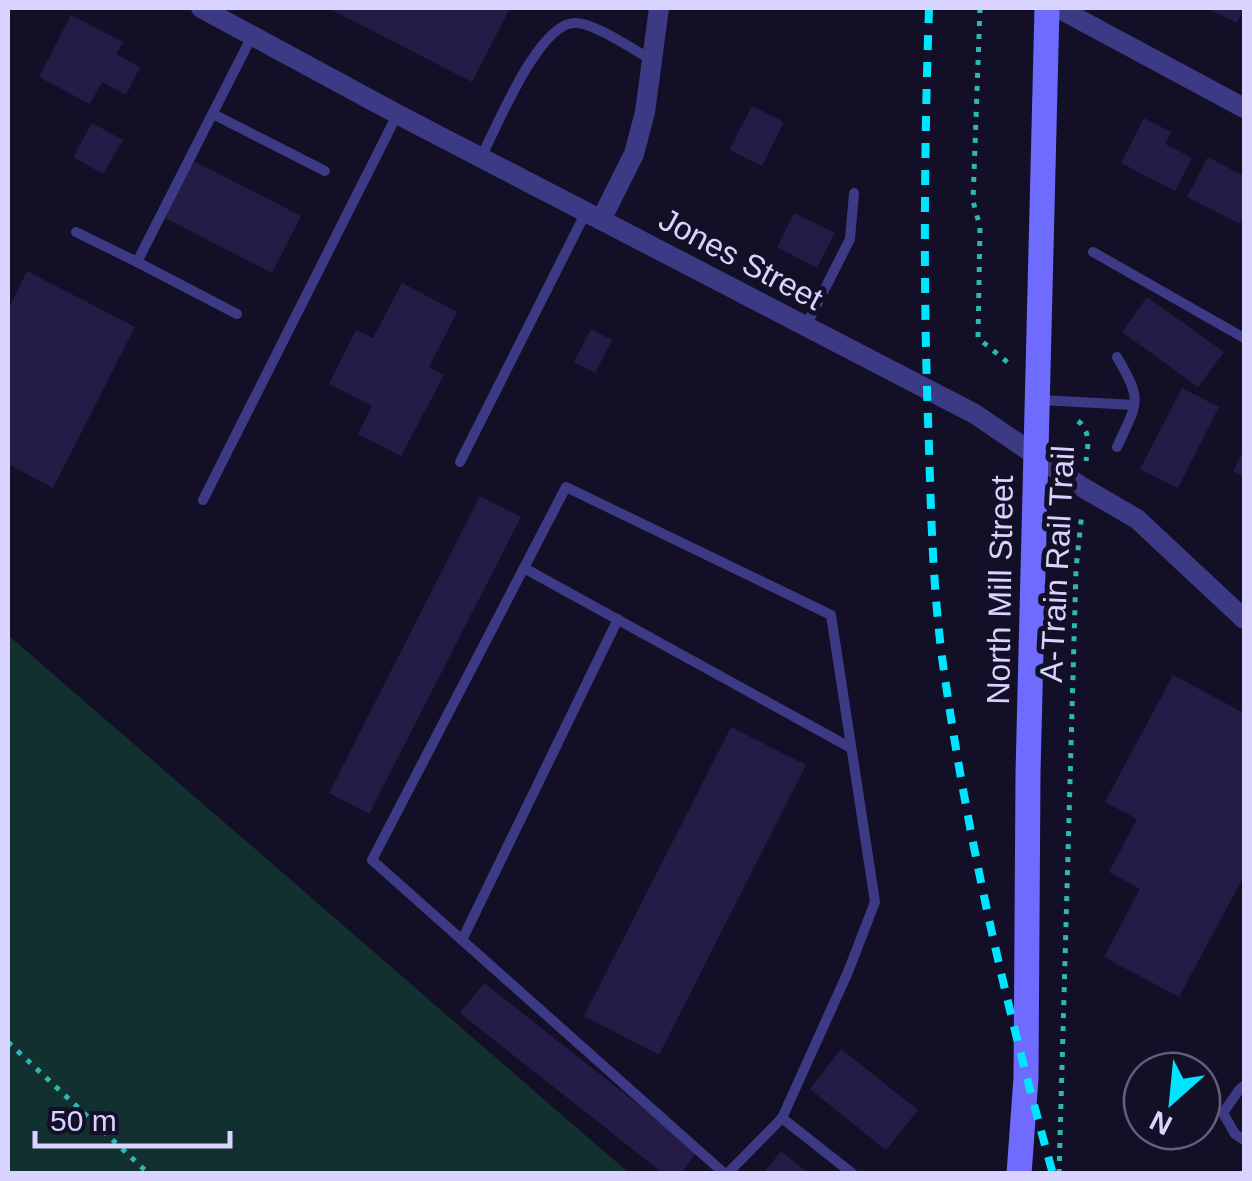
<svg xmlns="http://www.w3.org/2000/svg" width="1252" height="1181" font-family="Helvetica,sans-serif">
<style>
.green{fill:#12302f}
.building{fill:#241b47}
.lines{fill:none;stroke-linecap:round;stroke-linejoin:round}
.path{stroke:#2fb8b0;stroke-width:5;stroke-dasharray:5 8;stroke-linecap:butt}
.lane{stroke:#3d3a85;stroke-width:10}
.street{stroke:#3d3a85;stroke-width:20}
.secondary{stroke:#6f6bff;stroke-width:25}
.rail{stroke:#00e5ff;stroke-width:8;stroke-dasharray:15 12;stroke-linecap:butt}
.labels{text-anchor:middle;stroke-width:10;stroke-linejoin:round;paint-order:stroke}
.street-label{font-size:32px;fill:#d9d4ff;stroke:#130f26}
</style>
<rect width="100%" height="100%" fill="#130f26"/>
<!-- green -->
<path class="green" d="M 8,635 L 629,1173 L 8,1173 Z"/>
<!-- building -->
<g class="building">
<path d="M 328,8 L 510,8 L 472,82 Z"/>
<path d="M 1207,8 L 1244,8 L 1237,23 Z"/>
<path d="M 71,15 L 123,42 L 116,54 L 140,67 L 126,95 L 102,82 L 90,104 L 39,77 Z"/>
<path d="M 752,106 L 784,122 L 762,166 L 729,150 Z"/>
<path d="M 1144,118 L 1171,132 L 1165,144 L 1192,158 L 1175,191 L 1121,163 Z"/>
<path d="M 92,123 L 123,140 L 103,174 L 73,157 Z"/>
<path d="M 1208,157 L 1244,176 L 1244,215 L 1240,224 L 1187,197 Z"/>
<path d="M 192,160 L 301,216 L 272,273 L 163,217 Z"/>
<path d="M 794,213 L 835,233 L 817,268 L 777,247 Z"/>
<path d="M 27,271 L 135,327 L 53,488 L 8,464 L 8,310 Z"/>
<path d="M 402,283 L 457,312 L 429,367 L 444,375 L 401,456 L 358,434 L 372,406 L 329,384 L 356,330 L 373,338 Z"/>
<path d="M 1147,297 L 1224,352 L 1198,387 L 1122,332 Z"/>
<path d="M 591,329 L 612,340 L 595,373 L 574,362 Z"/>
<path d="M 1182,388 L 1219,407 L 1178,488 L 1140,469 Z"/>
<path d="M 1244,449 L 1244,477 L 1233,471 Z"/>
<path d="M 480,496 L 521,517 L 369,814 L 329,793 Z"/>
<path d="M 1173,675 L 1244,713 L 1244,876 L 1179,997 L 1104,957 L 1140,889 L 1109,872 L 1137,819 L 1105,802 Z"/>
<path d="M 731,727 L 806,765 L 659,1055 L 584,1016 Z"/>
<path d="M 484,983 L 698,1151 L 680,1174 L 664,1174 L 460,1013 Z"/>
<path d="M 841,1049 L 918,1110 L 886,1150 L 810,1089 Z"/>
<path d="M 781,1151 L 809,1174 L 763,1174 Z"/>
</g>
<g class="lines">
<!-- path -->
<g class="path">
<path d="M 980,8 L 973,201 L 980,227 L 978,338 L 1012,366"/>
<path d="M 1078,421 C 1091,431 1088,447 1086,461"/>
<path d="M 8,1042 L 149,1174"/>
<path d="M 1059,1174 L 1076,569 L 1082,512"/>
</g>
<!-- lane -->
<g class="lane">
<path d="M 213,114 L 325,171"/>
<path d="M 481,157 C 497,127 539,21 576,23 C 594,23 634,50 652,60"/>
<path d="M 76,232 L 137,262"/>
<path d="M 1093,252 L 1244,338"/>
<path d="M 237,314 L 137,262 L 252,36"/>
<path d="M 806,326 L 850,239 L 854,193"/>
<path d="M 1040,400 L 1134,405"/>
<path d="M 1117,447 C 1138,401 1143,402 1117,357"/>
<path d="M 460,462 L 586,212"/>
<path d="M 203,500 L 397,115"/>
<path d="M 524,568 L 851,748"/>
<path d="M 462,940 L 618,619"/>
<path d="M 1244,1086 L 1239,1090 L 1223,1113 L 1235,1134 L 1244,1140"/>
<path d="M 725,1174 L 372,860 L 566,487 L 831,615 L 875,902 L 848,972 L 782,1118"/>
<path d="M 727,1174 L 782,1118 L 853,1174"/>
</g>
<!-- street -->
<g class="street">
<path d="M 201,8 L 397,114 L 975,414 L 1082,487 L 1137,519 L 1244,619"/>
<path d="M 1058,8 L 1244,108"/>
<path d="M 601,220 L 634,154 L 645,112 L 659,8"/>
</g>
<!-- secondary -->
<path class="secondary" d="M 1019,1174 L 1026,1078 L 1028,773 L 1047,8"/>
<!-- rail -->
<path class="rail" d="M 929,8 C 924,154 923,299 929,446 C 931,516 933,587 942,657 C 966,832 1005,1003 1053,1174"/>
</g>
<g class="labels">
<!-- street labels -->
<g class="street-label">
<text transform="translate(741 259) rotate(28)" y="11">Jones Street</text>
<text transform="translate(1057 564) rotate(-87)" y="11">A-Train Rail Trail</text>
<text transform="translate(1000 590) rotate(-89)" y="11">North Mill Street</text>
</g>
</g>
<!-- border -->
<rect width="1252" height="1181" fill="none" stroke="#d9d4ff" stroke-width="20"/>
<!-- north arrow -->
<g transform="translate(1172 1101) rotate(207)"><circle r="48" fill="#130f26" stroke="#625e7d" stroke-width="2.5"/>
<path d="M0-8L18 38L0 25L-18 38Z" fill="#00e5ff"/>
<text y="-15" font-size="28" font-weight="bold" text-anchor="middle" fill="#d9d4ff">N</text>
</g>
<!-- scale -->
<path d="M35 1131v15h195v-15" fill="none" stroke="#d9d4ff" stroke-width="5"/>
<text x="50" y="1131" font-size="30" fill="#d9d4ff" stroke="#130f26" stroke-width="8" paint-order="stroke">50 m</text>
</svg>
